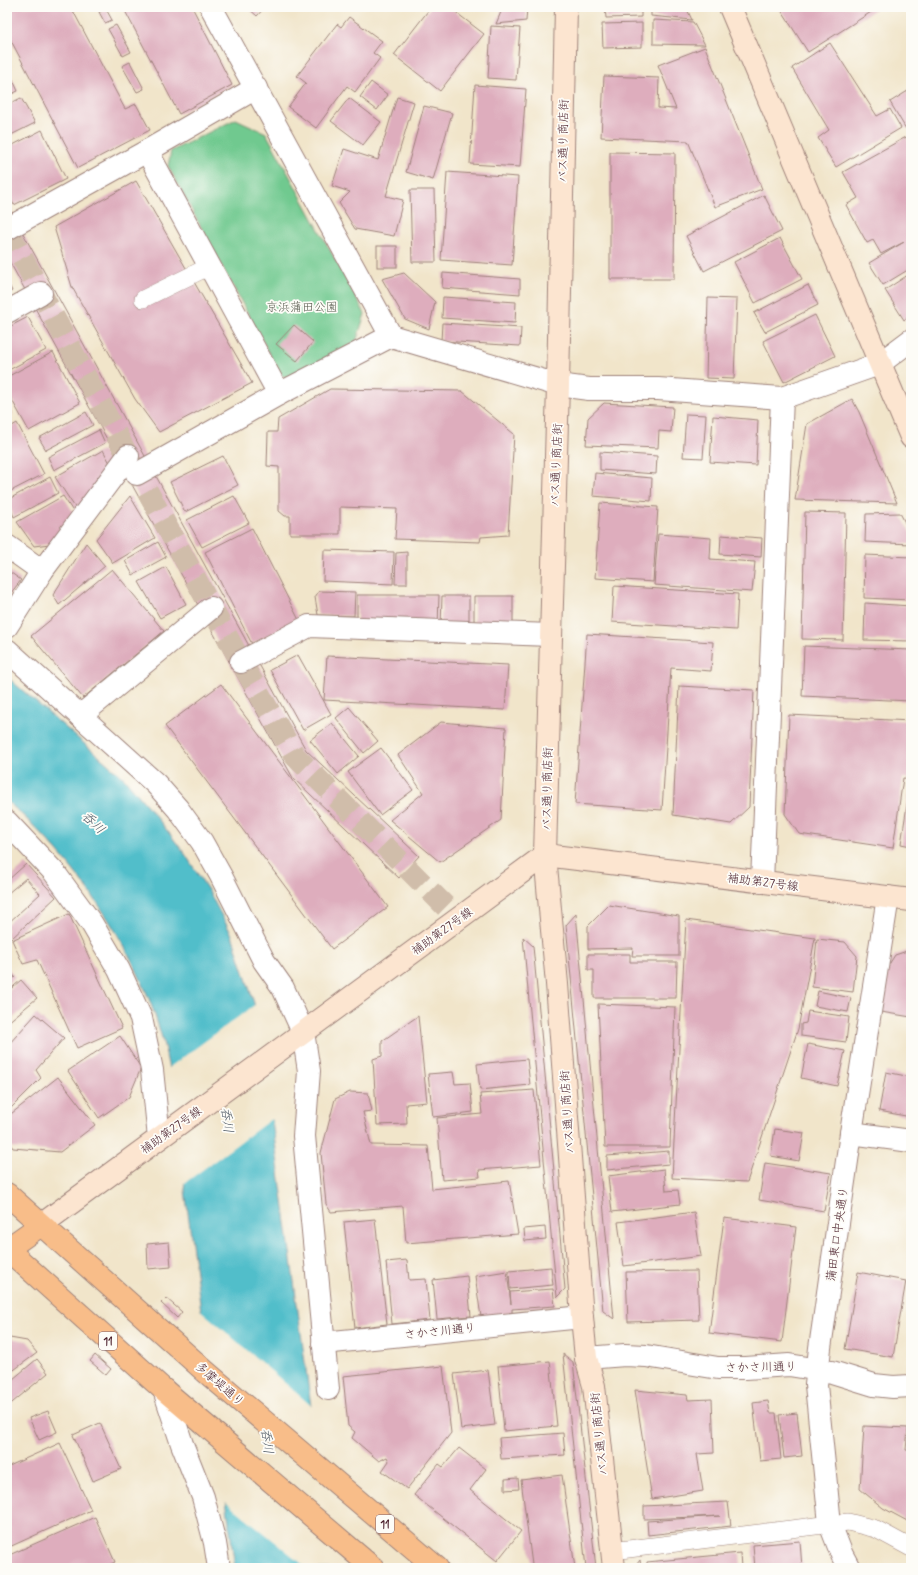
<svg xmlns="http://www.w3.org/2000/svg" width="918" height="1575" font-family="Mynerve,'Klee One',sans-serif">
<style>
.green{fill:#70c98f;stroke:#5d745d}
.water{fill:#51beca;stroke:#4e6e7a}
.pier{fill:#f1e5ca}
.building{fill:#deadbd}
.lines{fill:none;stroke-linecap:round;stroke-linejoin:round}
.street-tunnel{stroke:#d0bdaa;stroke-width:22;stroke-dasharray:22 11;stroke-linecap:butt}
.lane-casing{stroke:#9e827a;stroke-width:18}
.street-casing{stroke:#9e827a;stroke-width:24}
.secondary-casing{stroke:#9e827a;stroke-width:24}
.primary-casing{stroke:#9e827a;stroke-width:24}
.lane{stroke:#fff;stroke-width:17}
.street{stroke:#fff;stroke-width:22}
.secondary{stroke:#fce5d0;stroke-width:22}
.primary{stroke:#f8bd89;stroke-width:22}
.labels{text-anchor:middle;stroke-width:3.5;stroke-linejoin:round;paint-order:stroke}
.shield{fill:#fdfcf7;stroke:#806168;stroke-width:1}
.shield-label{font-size:11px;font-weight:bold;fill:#4a1f2b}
.street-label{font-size:12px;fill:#4a1f2b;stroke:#fdfcf7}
.park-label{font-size:12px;fill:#575a4e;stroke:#fdfcf7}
.water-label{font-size:13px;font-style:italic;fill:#4c5763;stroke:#fdfcf7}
</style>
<rect width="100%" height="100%" fill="#fdfcf7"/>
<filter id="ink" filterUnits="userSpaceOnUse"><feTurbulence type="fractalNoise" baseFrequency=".025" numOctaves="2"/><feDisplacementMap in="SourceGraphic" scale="8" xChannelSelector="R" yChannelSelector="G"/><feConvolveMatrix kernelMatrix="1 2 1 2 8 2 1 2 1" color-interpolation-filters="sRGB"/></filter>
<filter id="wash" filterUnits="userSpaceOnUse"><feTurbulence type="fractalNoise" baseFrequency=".012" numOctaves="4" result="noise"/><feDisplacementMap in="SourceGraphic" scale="16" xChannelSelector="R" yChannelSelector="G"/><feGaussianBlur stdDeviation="0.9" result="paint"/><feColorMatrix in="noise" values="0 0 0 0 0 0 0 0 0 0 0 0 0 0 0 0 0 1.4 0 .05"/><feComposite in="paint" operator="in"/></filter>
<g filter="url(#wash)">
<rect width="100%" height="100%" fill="#f1e5ca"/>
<!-- green -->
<path class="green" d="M 236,119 L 266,133 L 365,314 L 356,342 L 289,378 L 281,375 L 168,166 L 171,151 Z"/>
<!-- water -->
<path class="water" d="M 7,677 L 124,778 L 159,820 L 185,854 L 208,890 L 232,935 L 254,1003 L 274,1135 L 333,1568 L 235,1568 L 169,1069 C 166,1056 164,1043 160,1031 C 135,945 74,859 7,801 Z"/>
<!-- pier -->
<g class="pier">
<path d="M 256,1004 L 274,1117 L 182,1185 L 167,1069 Z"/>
<path d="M 198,1308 L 315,1409 L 335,1568 L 307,1568 L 224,1500 Z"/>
</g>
<g id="blocks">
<!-- building -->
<g class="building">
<path d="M 11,7 L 71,7 L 125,109 L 136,104 L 150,130 L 78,168 L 7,33 L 7,9 Z"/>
<path d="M 123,7 L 192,7 L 232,85 L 179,114 Z"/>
<path d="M 247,7 L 265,7 L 257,16 Z"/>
<path d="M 431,7 L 449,7 L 484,34 L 440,91 L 394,55 Z"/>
<path d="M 503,7 L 527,7 L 526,21 L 496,24 Z"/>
<path d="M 605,7 L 641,7 L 641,17 L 606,18 Z"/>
<path d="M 651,7 L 686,7 L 692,20 L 651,16 Z"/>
<path d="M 779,7 L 879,7 L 808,52 Z"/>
<path d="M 106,9 L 112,20 L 105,23 L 99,12 Z"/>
<path d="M 349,17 L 382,41 L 373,53 L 380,58 L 355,92 L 347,86 L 316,128 L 288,107 L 306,83 L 297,76 L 337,24 L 341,27 Z"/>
<path d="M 653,20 L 693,22 L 705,45 L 653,44 Z"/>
<path d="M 642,23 L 642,47 L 603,48 L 602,24 Z"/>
<path d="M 116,25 L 131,52 L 123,56 L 108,29 Z"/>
<path d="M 491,26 L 520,28 L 516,80 L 488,78 Z"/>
<path d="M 830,43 L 877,116 L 890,109 L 901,128 L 836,167 L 818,138 L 829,130 L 792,68 Z"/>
<path d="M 705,47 L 762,189 L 715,207 L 688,141 L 601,137 L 604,76 L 659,78 L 658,108 L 676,109 L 658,65 Z"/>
<path d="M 130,62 L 144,89 L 137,92 L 122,66 Z"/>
<path d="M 12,78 L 18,91 L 7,96 L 7,80 Z"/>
<path d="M 371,82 L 388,95 L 377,110 L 360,97 Z"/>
<path d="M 475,85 L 526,89 L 520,167 L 470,164 Z"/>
<path d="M 911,89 L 911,126 L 906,129 L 890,102 Z"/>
<path d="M 397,97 L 414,102 L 386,196 L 403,200 L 394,236 L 355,229 L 339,203 L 350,192 L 332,186 L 344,149 L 378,160 Z"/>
<path d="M 21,98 L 35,123 L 7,137 L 7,105 Z"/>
<path d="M 349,98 L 381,122 L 363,145 L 331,121 Z"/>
<path d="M 424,106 L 452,113 L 433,180 L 406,172 Z"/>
<path d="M 42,130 L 66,179 L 14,205 L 7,192 L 7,148 Z"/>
<path d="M 906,137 L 911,146 L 911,238 L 907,240 L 911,247 L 911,268 L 883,285 L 869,263 L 904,242 L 881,254 L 873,240 L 867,243 L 846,205 L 858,198 L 843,172 Z"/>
<path d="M 610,152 L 675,153 L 674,279 L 610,279 Z"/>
<path d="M 447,172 L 518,177 L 512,265 L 441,260 Z"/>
<path d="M 136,181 L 252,383 L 159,432 L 135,399 L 72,287 L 54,227 Z"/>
<path d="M 410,190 L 434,190 L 436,262 L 412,262 Z"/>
<path d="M 764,195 L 782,231 L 704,271 L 686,236 Z"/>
<path d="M 7,204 L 306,750 L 419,856 L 399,878 L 293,778 L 7,257 Z"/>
<path d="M 780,238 L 802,279 L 755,303 L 734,262 Z"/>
<rect x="377" y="246" width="20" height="21"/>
<path d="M 404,273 L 435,302 L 429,329 L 405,319 L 382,279 Z"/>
<path d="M 443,273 L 520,279 L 520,294 L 442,288 Z"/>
<path d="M 911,273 L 911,315 L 904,320 L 885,290 Z"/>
<path d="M 7,281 L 12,291 L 7,294 Z"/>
<path d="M 808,285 L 818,305 L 765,332 L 754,313 Z"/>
<path d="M 443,297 L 516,302 L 515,323 L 442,318 Z"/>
<path d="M 708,298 L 737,299 L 734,379 L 706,378 Z"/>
<path d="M 815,315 L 835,356 L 784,382 L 763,341 Z"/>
<path d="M 28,317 L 46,350 L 7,371 L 7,328 Z"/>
<path d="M 442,323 L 521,328 L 520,346 L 441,341 Z"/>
<path d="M 294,325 L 313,342 L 297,361 L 276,344 Z"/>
<path d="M 53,352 L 80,403 L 29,431 L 7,391 L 7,377 Z"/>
<path d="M 330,389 L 462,391 L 514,434 L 508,535 L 481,537 L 480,542 L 395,539 L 397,509 L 340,507 L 340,534 L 290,534 L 290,516 L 285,516 L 279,511 L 279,467 L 267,466 L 268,432 L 277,432 L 278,419 Z"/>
<path d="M 852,399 L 859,412 L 897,503 L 795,500 L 807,424 Z"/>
<path d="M 604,403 L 673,407 L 671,432 L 659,431 L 658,448 L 586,445 L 588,418 Z"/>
<path d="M 7,404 L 13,414 L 7,418 Z"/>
<path d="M 86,412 L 93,425 L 46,450 L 39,438 Z"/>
<path d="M 686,414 L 706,415 L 703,458 L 683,457 Z"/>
<path d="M 713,416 L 758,420 L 756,465 L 710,462 Z"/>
<path d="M 17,423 L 44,474 L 7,493 L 7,429 Z"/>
<path d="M 99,430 L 105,443 L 54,470 L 48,457 Z"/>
<path d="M 103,450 L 111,465 L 78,512 L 55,477 Z"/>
<path d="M 600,452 L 657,456 L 656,474 L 600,470 Z"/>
<path d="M 223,456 L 238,485 L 185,512 L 170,482 Z"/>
<path d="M 595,473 L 652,478 L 651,501 L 593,496 Z"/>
<path d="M 50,477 L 58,493 L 14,517 L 7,500 Z"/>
<path d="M 63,496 L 74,513 L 57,543 L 34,546 L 17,522 Z"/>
<path d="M 130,496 L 155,538 L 113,563 L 96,539 Z"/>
<path d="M 234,496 L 249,523 L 202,547 L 187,520 Z"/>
<path d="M 600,503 L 658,507 L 653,582 L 595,578 Z"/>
<path d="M 805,512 L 846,513 L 843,640 L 802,639 Z"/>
<path d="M 900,513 L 911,534 L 911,544 L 865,542 L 866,514 Z"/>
<path d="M 252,528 L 299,620 L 252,644 L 205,552 Z"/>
<path d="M 658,534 L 711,538 L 710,559 L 755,562 L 752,592 L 654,585 Z"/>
<path d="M 721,535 L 762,538 L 761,557 L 720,554 Z"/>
<path d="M 158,542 L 166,557 L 133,575 L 125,561 Z"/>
<path d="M 86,543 L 105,566 L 59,605 L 53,595 Z"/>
<path d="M 324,550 L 394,552 L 393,584 L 323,581 Z"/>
<path d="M 407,552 L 407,584 L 395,584 L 396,553 Z"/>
<path d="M 865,555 L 911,557 L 911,600 L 864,598 Z"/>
<path d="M 166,567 L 186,604 L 160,618 L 139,582 Z"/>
<path d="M 112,569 L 164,631 L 83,698 L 31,636 Z"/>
<path d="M 7,570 L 21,580 L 7,598 Z"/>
<path d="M 614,586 L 738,594 L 736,630 L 612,622 Z"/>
<path d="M 319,591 L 355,592 L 354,616 L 318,615 L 315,597 Z"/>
<path d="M 357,595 L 439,595 L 438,627 L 357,627 Z"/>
<path d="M 442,596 L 469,596 L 469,627 L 441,626 Z"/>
<path d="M 474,596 L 513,596 L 513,627 L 474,626 Z"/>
<path d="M 865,603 L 911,606 L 911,641 L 864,640 Z"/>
<path d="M 587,634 L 713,642 L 711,671 L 671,668 L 662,810 L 575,804 Z"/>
<path d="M 804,646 L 911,650 L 911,701 L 802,696 Z"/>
<path d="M 298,655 L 331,714 L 303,730 L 270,670 Z"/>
<path d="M 327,656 L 508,665 L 505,710 L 324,700 Z"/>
<path d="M 221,684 L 388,907 L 332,949 L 165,726 Z"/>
<path d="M 679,686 L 754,690 L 749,807 L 731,824 L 673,815 Z"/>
<path d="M 349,707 L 378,741 L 364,753 L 336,718 Z"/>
<path d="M 789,715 L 911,721 L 911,779 L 903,778 L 893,848 L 799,834 L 785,814 Z"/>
<path d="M 441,722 L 506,728 L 501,820 L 440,862 L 390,820 L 423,793 L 398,755 Z"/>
<path d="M 332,723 L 359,756 L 338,774 L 310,740 Z"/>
<path d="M 381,748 L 413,790 L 380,815 L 348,772 Z"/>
<path d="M 910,786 L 911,786 L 911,846 L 901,844 Z"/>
<path d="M 26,864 L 56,897 L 11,939 L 7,935 L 7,924 L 40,894 L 26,878 L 7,894 L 7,881 Z"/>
<path d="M 609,905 L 679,916 L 679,956 L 632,956 L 633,948 L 588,949 L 588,926 Z"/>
<path d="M 69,914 L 122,1028 L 77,1048 L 37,960 L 23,964 L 12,940 Z"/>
<path d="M 576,914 L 614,1319 L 603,1311 L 566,925 Z"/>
<path d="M 686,920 L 815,938 L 798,1029 L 747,1182 L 672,1178 Z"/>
<path d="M 523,937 L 533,946 L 565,1289 L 557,1297 Z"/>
<path d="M 817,939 L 845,942 L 857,956 L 853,992 L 812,987 Z"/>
<path d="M 907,951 L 911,951 L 911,1017 L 881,1012 L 888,966 L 895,955 Z"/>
<path d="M 588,954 L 630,954 L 630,962 L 677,962 L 676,998 L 594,998 L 594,970 L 588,970 Z"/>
<path d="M 7,967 L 15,977 L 7,984 Z"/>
<path d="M 21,980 L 37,998 L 7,1023 L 7,992 Z"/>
<path d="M 818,991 L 851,998 L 848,1012 L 815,1006 Z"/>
<path d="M 598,1004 L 675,1007 L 670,1147 L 605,1147 Z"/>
<path d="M 808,1011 L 849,1017 L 846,1042 L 801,1036 L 801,1024 L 806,1023 Z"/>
<path d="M 36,1014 L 64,1038 L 36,1070 L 41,1078 L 7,1112 L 7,1044 L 8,1045 Z"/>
<path d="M 418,1016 L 427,1102 L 406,1104 L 407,1124 L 377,1125 L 373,1059 L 382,1056 L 382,1041 Z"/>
<path d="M 120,1036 L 141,1068 L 129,1097 L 99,1118 L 68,1071 Z"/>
<path d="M 808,1044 L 845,1051 L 837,1086 L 801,1078 Z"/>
<path d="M 527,1059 L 530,1085 L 480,1090 L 477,1064 Z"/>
<path d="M 453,1072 L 455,1084 L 470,1083 L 473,1112 L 433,1117 L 428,1074 Z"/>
<path d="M 886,1072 L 911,1077 L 911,1117 L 879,1111 Z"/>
<path d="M 58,1077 L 95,1125 L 60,1152 L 13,1148 L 7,1140 L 7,1117 Z"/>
<path d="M 534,1090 L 541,1165 L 479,1170 L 480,1177 L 442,1180 L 437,1118 L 482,1114 L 480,1094 Z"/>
<path d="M 350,1092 L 368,1093 L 372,1111 L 363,1112 L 371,1145 L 428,1146 L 432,1189 L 509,1181 L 518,1234 L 406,1243 L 403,1206 L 331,1212 L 326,1204 L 321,1153 L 335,1099 Z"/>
<path d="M 775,1129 L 804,1133 L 799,1161 L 771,1156 Z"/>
<path d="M 669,1151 L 669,1164 L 607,1170 L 607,1156 Z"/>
<path d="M 765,1163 L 831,1173 L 824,1211 L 759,1200 Z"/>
<path d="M 664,1169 L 666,1191 L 678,1190 L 680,1204 L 612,1212 L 608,1176 Z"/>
<path d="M 694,1212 L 701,1256 L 624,1266 L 618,1222 Z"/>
<path d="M 724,1218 L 796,1227 L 782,1342 L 709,1333 Z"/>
<path d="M 375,1219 L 387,1324 L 355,1328 L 344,1222 Z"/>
<path d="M 545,1227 L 546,1239 L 525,1241 L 524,1229 Z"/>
<path d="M 169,1242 L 171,1267 L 148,1269 L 147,1244 Z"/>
<path d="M 407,1260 L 409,1280 L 426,1279 L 430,1320 L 392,1324 L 386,1262 Z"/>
<path d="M 551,1267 L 553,1285 L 510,1289 L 509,1271 Z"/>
<path d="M 507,1271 L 511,1304 L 510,1292 L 553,1289 L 555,1306 L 512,1309 L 512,1313 L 481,1317 L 475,1276 Z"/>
<path d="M 697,1271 L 699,1320 L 628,1322 L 626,1272 Z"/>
<path d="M 858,1272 L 906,1281 L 893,1357 L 845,1349 Z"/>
<path d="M 467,1276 L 471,1316 L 437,1319 L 433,1280 Z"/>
<path d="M 166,1298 L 182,1312 L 177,1318 L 161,1303 Z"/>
<path d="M 10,1338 L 27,1341 L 37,1353 L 7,1375 L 7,1340 Z"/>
<path d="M 563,1354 L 573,1362 L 596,1568 L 586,1568 Z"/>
<path d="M 95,1355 L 111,1369 L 106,1375 L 90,1361 Z"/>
<path d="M 37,1359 L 48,1373 L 7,1407 L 7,1384 Z"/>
<path d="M 550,1361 L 557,1426 L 504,1431 L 498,1366 Z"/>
<path d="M 443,1366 L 451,1433 L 407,1489 L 382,1471 L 389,1461 L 387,1457 L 379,1461 L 352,1438 L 355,1432 L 348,1426 L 343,1376 Z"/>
<path d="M 488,1370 L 495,1425 L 461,1429 L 454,1374 Z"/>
<path d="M 635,1390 L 687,1395 L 688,1400 L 712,1399 L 714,1453 L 697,1454 L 703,1491 L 652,1499 Z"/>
<path d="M 768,1401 L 770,1413 L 776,1413 L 781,1459 L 760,1461 L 753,1403 Z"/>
<path d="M 48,1411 L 57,1432 L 39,1440 L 29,1418 Z"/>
<path d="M 797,1413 L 802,1456 L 784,1458 L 779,1415 Z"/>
<path d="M 100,1423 L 121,1469 L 93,1481 L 73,1435 Z"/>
<path d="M 864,1426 L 908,1428 L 906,1450 L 911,1451 L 911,1523 L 883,1508 L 860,1489 Z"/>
<path d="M 563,1433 L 565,1455 L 501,1459 L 499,1438 Z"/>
<path d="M 60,1443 L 91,1510 L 7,1548 L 7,1467 Z"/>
<path d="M 459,1448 L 486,1469 L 470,1490 L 521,1531 L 497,1561 L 414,1495 L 439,1464 L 443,1467 Z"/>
<path d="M 562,1475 L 575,1568 L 529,1568 L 532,1565 L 521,1480 Z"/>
<path d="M 518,1478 L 519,1489 L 505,1490 L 505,1479 Z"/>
<path d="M 728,1502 L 731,1526 L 648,1535 L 647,1521 L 720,1516 L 644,1519 L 644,1506 Z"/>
<path d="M 95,1517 L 115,1562 L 103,1568 L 7,1568 L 7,1556 Z"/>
<path d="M 800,1541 L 802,1568 L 755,1568 L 753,1545 Z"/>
<path d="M 740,1553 L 741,1568 L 647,1568 L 647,1562 Z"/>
<path d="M 640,1560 L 641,1568 L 634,1568 Z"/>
</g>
</g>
</g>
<g filter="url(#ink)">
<use href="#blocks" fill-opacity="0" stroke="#9e827a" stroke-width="1"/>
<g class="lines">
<!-- street-tunnel -->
<path class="street-tunnel" d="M 7,229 L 128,456 L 241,662 L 295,756 L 458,919"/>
<defs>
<g id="lane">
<path d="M 143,299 L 210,266"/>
<path d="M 612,1551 L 848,1522 L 876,1529 L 911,1548"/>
</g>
<g id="street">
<path d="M 211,7 L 391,336"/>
<path d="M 147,151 L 279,394"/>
<path d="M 7,229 L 147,151 L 256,88"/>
<path d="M 7,312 L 41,293"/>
<path d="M 137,474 L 279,394 L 391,336 L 558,385 L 589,389 L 658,389 L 782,398 L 879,364 L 911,340"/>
<path d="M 7,546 L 42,571"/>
<path d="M 7,626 L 42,571 L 128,456"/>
<path d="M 7,650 L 156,784 L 178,809 L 202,842 L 221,876 L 264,961 L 283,988 L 303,1032 L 309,1071 L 304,1136 L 328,1389"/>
<path d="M 241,662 L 309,626 L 551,635"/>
<path d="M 80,716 L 211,608"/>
<path d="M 7,822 L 54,872 L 92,924 L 119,970 L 141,1018 L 152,1070 L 159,1138"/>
<path d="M 762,882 L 782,398"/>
<path d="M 851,1133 L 911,1141"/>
<path d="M 323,1343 L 582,1317"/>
<path d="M 586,1358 L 625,1355 L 646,1356 L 718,1368 L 746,1368 L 789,1365 L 832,1372 L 874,1385 L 893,1387 L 911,1386"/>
<path d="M 164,1390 L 182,1444 L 203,1497 L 215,1543 L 219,1568"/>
<path d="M 849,1568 L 842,1555 L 830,1524 L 816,1385 L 820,1348 L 851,1133 L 888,897"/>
</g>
<g id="secondary">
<path d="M 566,7 L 558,385 L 545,855 L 557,984 L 582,1317 L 586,1358 L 594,1386 L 614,1568"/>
<path d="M 730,7 L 911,437"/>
<path d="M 41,1225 L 545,855 L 911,900"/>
</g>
<g id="primary">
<path d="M 7,1194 L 206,1372 L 437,1568"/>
<path d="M 7,1249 L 164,1390 L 373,1568"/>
<path d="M 7,1249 L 41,1225"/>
</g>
</defs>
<!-- lane casing -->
<use href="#lane" class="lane-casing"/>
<!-- street casing -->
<use href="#street" class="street-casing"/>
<!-- secondary casing -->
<use href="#secondary" class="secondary-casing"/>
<!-- primary casing -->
<use href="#primary" class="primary-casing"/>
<!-- lane -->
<use href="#lane" class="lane"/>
<!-- street -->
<use href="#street" class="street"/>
<!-- secondary -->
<use href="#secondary" class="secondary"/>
<!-- primary -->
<use href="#primary" class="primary"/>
</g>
</g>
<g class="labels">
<!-- shield labels -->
<g class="shield">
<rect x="99" y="1332" width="18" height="18" rx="3"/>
<rect x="376" y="1515" width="18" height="18" rx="3"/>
</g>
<g class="shield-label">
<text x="108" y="1345">11</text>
<text x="385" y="1528">11</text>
</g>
<!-- street labels -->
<g class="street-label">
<text transform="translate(563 141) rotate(-89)" y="4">バス通り商店街</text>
<text transform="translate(556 465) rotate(-88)" y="4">バス通り商店街</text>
<text transform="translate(547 789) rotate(-89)" y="4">バス通り商店街</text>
<text transform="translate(763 882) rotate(7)" y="4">補助第27号線</text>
<text transform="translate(442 931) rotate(-36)" y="4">補助第27号線</text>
<text transform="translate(567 1112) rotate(-94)" y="4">バス通り商店街</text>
<text transform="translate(171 1130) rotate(-36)" y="4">補助第27号線</text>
<text transform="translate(837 1234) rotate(-82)" y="4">蒲田東口中央通り</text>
<text transform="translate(440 1331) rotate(-6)" y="4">さかさ川通り</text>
<text transform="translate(761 1367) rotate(-1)" y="4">さかさ川通り</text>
<text transform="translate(220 1384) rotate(41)" y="4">多摩堤通り</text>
<text transform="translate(599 1434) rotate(-96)" y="4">バス通り商店街</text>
</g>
<!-- park labels -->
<g class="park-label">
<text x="302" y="311">京浜蒲田公園</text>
</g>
<!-- water labels -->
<g class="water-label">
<text transform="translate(94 822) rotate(43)" y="5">呑川</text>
<text transform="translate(228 1120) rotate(83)" y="5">呑川</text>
<text transform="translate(268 1441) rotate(83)" y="5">呑川</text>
</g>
</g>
<!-- margin -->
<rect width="918" height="1575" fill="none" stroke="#fdfcf7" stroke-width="24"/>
</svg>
